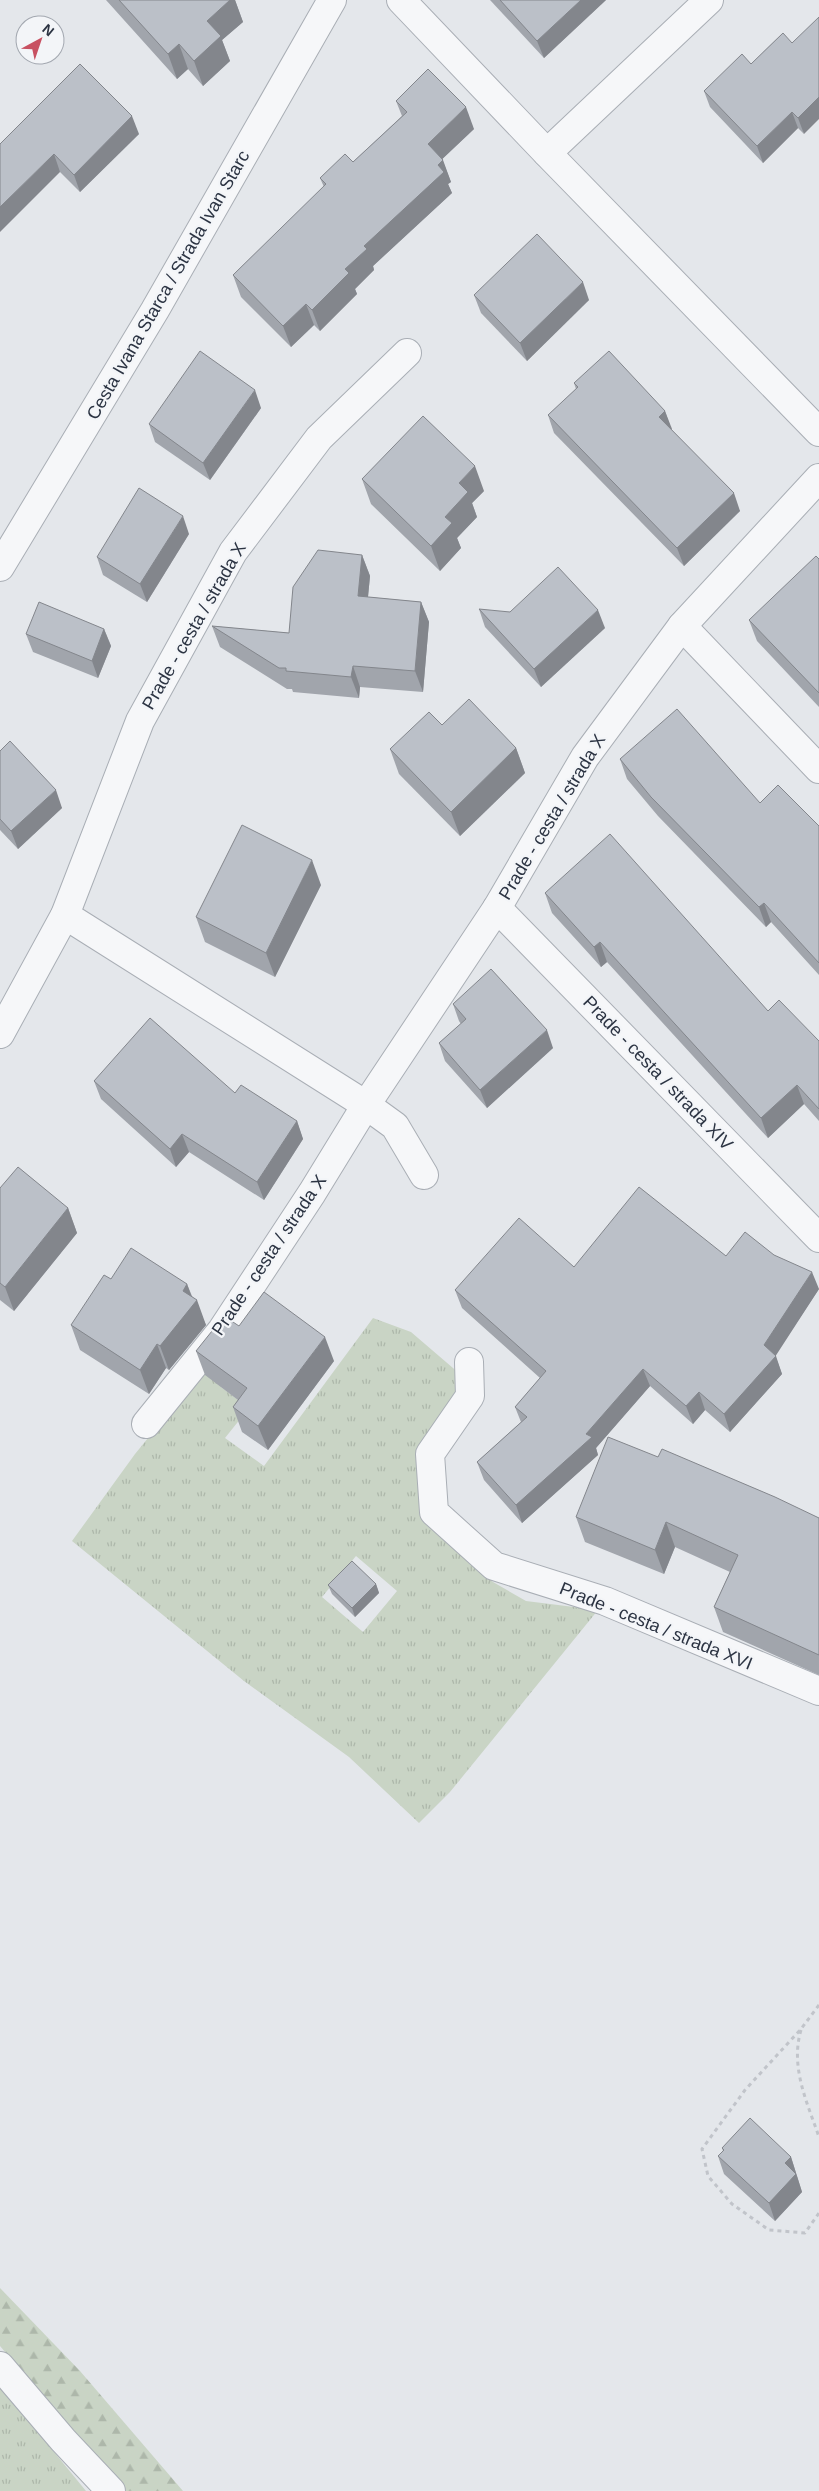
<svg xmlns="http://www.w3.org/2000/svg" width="819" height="2491" font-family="Arial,sans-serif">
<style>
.grass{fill:url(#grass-tufts);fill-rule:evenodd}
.forest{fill:url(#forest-firs)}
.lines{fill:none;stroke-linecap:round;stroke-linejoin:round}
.minor-casing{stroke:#a9aeb5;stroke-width:30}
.path{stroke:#c1c4ca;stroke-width:3;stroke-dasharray:4 4;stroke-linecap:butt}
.minor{stroke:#f6f7f9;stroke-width:28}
.wall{fill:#a1a5ac}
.shaded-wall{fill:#83868c}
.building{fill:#bbc0c8;stroke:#83868c}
.labels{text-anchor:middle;stroke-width:4.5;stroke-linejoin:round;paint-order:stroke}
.street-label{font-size:18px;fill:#2c3443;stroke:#f3f5f8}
</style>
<defs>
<pattern id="grass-tufts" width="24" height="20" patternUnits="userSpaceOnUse" patternTransform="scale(1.25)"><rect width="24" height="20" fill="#c9d4c5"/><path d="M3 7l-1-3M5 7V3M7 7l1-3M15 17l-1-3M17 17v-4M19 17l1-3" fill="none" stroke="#adb7aa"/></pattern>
<pattern id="forest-firs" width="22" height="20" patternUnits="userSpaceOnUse" patternTransform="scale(1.25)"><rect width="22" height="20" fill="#c9d4c5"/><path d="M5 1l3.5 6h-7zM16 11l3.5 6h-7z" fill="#adb7aa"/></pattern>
</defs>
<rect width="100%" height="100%" fill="#e4e7eb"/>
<!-- grass -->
<g class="grass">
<path d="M 373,1318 L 411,1332 L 474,1386 L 431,1468 L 455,1545 L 475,1568 L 493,1582 L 526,1601 L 598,1610 L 450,1792 L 419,1823 L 349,1757 L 244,1681 L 72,1541 L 135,1454 L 222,1347 L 221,1387 L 249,1408 L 225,1438 L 264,1466 ZM 356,1556 L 397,1591 L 363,1632 L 322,1597 Z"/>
<path d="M 0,2386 L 86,2491 L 0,2491 Z"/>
</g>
<!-- forest -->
<path class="forest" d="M 0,2288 L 80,2371 L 183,2491 L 125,2491 L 108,2473 L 0,2346 Z"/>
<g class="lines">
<defs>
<g id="minor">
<path d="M 401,0 L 547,153 L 819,432"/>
<path d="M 547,153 L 709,0"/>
<path d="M 0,567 L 155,310 L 332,0"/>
<path d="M 682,626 L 819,769"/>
<path d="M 497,908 L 819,1238"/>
<path d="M 65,915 L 366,1105 L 497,908 L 585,757 L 682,626 L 819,478"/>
<path d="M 0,1034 L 65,915 L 140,721 L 233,552 L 319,438 L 407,353"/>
<path d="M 469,1362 L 470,1396 L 430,1454 L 434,1512 L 494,1566 L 605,1601 L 819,1691"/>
<path d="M 146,1424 L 222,1330 L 312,1193 L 366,1105 L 395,1126 L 424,1175"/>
<path d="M 0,2366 L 63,2440 L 111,2491"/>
</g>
</defs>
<!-- minor casing -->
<use href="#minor" class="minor-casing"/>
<!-- path -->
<g class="path">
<path d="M 819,2005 L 801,2029 L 745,2090 L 702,2149 L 708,2176 L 732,2204 L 769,2230 L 805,2233 L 819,2213"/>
<path d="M 801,2030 C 790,2067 807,2102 819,2137"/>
</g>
<!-- minor -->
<use href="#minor" class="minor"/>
</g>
<!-- wall -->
<g class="wall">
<path d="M 106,0 L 235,0 L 243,22 L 222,40 L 230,61 L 203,86 L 188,69 L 177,79 Z"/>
<path d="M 490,0 L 606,0 L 544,58 Z"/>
<path d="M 783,33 L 804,134 L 798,128 L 763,163 L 710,107 L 704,91 L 751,64 Z"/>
<path d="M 396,101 L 474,129 L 442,159 L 451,182 L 448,184 L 452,193 L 373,266 L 374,270 L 355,289 L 357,294 L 320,331 L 314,325 L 291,347 L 241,297 L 233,275 L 324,187 L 320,178 L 353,162 L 402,116 Z"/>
<path d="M 139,134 L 80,192 L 60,172 L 0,144 Z"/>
<path d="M 474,295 L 589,300 L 527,361 L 481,313 Z"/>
<path d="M 574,383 L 665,411 L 671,429 L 740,511 L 684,566 L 554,433 L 548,415 L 576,389 Z"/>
<path d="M 261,408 L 210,480 L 155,442 L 149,424 Z"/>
<path d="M 362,479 L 484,491 L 472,503 L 477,517 L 457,538 L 461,548 L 440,571 L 371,504 Z"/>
<path d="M 189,534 L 147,602 L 103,575 L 97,557 Z"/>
<path d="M 362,555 L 370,576 L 368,597 L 421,602 L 429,622 L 423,692 L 360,687 L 359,698 L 293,692 L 292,689 L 287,689 L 220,647 L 212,626 L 289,633 Z"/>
<path d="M 819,559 L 819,707 L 757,641 L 749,620 Z"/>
<path d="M 479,609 L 605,628 L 541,687 L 485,627 Z"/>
<path d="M 104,629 L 111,646 L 98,678 L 33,652 L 26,634 Z"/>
<path d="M 442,725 L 516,748 L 525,773 L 460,836 L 399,774 L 390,749 Z"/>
<path d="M 0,751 L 62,808 L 18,849 L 0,830 Z"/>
<path d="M 620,759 L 760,803 L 819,826 L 819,975 L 771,922 L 766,927 L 658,816 L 627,779 Z"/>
<path d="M 321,885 L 275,977 L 205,942 L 196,917 Z"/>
<path d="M 545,893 L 768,1011 L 819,1041 L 819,1121 L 804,1104 L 768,1138 L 607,962 L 601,967 L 552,913 Z"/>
<path d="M 453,1004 L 553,1048 L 487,1108 L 445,1061 L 439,1043 L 461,1024 L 459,1021 Z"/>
<path d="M 94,1081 L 235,1093 L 297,1121 L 303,1139 L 264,1200 L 189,1152 L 176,1167 L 101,1099 Z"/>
<path d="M 0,1188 L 68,1208 L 77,1233 L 14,1311 L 0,1300 Z"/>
<path d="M 726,1256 L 819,1289 L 775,1355 L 782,1374 L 730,1432 L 705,1410 L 693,1424 L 650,1386 L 596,1448 L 598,1455 L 522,1523 L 484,1480 L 477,1462 L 521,1422 L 515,1407 L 540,1378 L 462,1308 L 455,1290 L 574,1267 Z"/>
<path d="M 111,1279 L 187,1284 L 192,1296 L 206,1325 L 169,1370 L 166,1368 L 149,1394 L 80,1350 L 71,1325 Z"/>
<path d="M 239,1326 L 334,1361 L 268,1450 L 242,1432 L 233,1407 L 238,1400 L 205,1375 L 196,1351 Z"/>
<path d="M 658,1457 L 819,1518 L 819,1675 L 723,1632 L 714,1607 L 730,1572 L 675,1547 L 664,1574 L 585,1542 L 576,1517 Z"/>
<path d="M 376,1584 L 379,1593 L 355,1617 L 332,1594 L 328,1585 Z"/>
<path d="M 722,2148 L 791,2157 L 802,2192 L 775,2221 L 724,2174 L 718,2156 L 723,2151 Z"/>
</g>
<!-- shaded-wall -->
<g class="shaded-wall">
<path d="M 230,0 L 235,0 L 243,22 L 222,40 L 230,61 L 203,86 L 194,61 L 207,21 Z"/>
<path d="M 581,0 L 606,0 L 544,58 L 537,41 Z"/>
<path d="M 179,44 L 188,69 L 177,79 L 168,54 Z"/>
<path d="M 819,97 L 819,119 L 804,134 L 798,118 Z"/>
<path d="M 466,107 L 474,129 L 436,165 L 428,144 Z"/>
<path d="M 792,112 L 798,128 L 763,163 L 757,146 Z"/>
<path d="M 132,116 L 139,134 L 80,192 L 74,175 Z"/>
<path d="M 54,154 L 60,172 L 0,232 L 0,207 Z"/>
<path d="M 443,160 L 451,182 L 448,184 L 452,193 L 373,266 L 374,270 L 355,289 L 357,294 L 320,331 L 312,310 L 364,246 L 438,165 Z"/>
<path d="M 583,282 L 589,300 L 527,361 L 520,343 Z"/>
<path d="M 306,304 L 314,325 L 291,347 L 283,326 Z"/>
<path d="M 255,390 L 261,408 L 210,480 L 203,463 Z"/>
<path d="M 665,411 L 672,429 L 666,434 L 659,417 Z"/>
<path d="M 475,466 L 484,491 L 472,503 L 477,517 L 457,538 L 461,548 L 440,571 L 431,546 L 459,483 Z"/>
<path d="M 734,493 L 740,511 L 684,566 L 677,548 Z"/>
<path d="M 183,516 L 189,534 L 147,602 L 140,584 Z"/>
<path d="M 362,555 L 370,576 L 366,617 L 358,596 Z"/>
<path d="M 421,602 L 429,622 L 423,692 L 415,671 Z"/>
<path d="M 598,610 L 605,628 L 541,687 L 534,669 Z"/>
<path d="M 104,629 L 111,646 L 98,678 L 92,661 Z"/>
<path d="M 353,666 L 360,687 L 359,698 L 351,677 Z"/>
<path d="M 516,748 L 525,773 L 460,836 L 451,812 Z"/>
<path d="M 56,790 L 62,808 L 18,849 L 11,831 Z"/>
<path d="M 312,860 L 321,885 L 275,977 L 266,953 Z"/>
<path d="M 764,903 L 771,922 L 766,927 L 759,907 Z"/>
<path d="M 600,942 L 607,962 L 601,967 L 594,947 Z"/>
<path d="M 547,1030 L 553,1048 L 487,1108 L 480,1090 Z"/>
<path d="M 797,1085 L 804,1104 L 768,1138 L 761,1118 Z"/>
<path d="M 297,1121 L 303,1139 L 264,1200 L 257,1182 Z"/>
<path d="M 182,1134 L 189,1152 L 176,1167 L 170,1149 Z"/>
<path d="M 68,1208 L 77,1233 L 14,1311 L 5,1287 Z"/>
<path d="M 812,1272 L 819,1289 L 773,1360 L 776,1356 L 782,1374 L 730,1432 L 724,1414 L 764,1345 Z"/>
<path d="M 187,1284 L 194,1303 L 197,1300 L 206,1325 L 169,1370 L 160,1346 L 183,1291 Z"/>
<path d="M 325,1337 L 334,1361 L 268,1450 L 258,1426 Z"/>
<path d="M 157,1344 L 166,1368 L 149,1394 L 140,1370 Z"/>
<path d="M 643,1369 L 650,1386 L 596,1448 L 598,1455 L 522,1523 L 516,1505 L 586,1434 Z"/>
<path d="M 699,1392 L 705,1410 L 693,1424 L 686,1406 Z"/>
<path d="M 666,1522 L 675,1547 L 664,1574 L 655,1550 Z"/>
<path d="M 376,1584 L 379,1593 L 355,1617 L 352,1608 Z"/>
<path d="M 791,2157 L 802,2192 L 775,2221 L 769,2203 L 785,2163 Z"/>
</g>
<!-- building -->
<g class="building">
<path d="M 119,0 L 230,0 L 207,21 L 221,36 L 194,61 L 179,44 L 168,54 Z"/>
<path d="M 500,0 L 581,0 L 537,41 Z"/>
<path d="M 819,17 L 819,97 L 798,118 L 792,112 L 757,146 L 704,91 L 742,54 L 751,64 L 783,33 L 792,43 Z"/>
<path d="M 80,64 L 132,116 L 74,175 L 54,154 L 0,207 L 0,144 Z"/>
<path d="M 428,69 L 466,107 L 428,144 L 443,160 L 438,165 L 444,172 L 364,246 L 367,249 L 345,269 L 349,273 L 312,310 L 306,304 L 283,326 L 233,275 L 326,184 L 320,178 L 345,154 L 353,162 L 407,112 L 396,101 Z"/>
<path d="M 537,234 L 583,282 L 520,343 L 474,295 Z"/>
<path d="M 200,351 L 255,390 L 203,463 L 149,424 Z"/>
<path d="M 609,351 L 665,411 L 659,417 L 734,493 L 677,548 L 548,415 L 578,387 L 574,383 Z"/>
<path d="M 423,416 L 475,466 L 459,483 L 468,492 L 445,517 L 452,523 L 431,546 L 362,479 Z"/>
<path d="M 139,488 L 183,516 L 140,584 L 97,557 Z"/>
<path d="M 318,550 L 362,555 L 358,596 L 421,602 L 415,671 L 353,666 L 351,677 L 286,671 L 286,668 L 279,668 L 212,626 L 289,633 L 293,587 Z"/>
<path d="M 816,556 L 819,559 L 819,693 L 749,620 Z"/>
<path d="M 558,567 L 598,610 L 534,669 L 479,609 L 510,612 Z"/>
<path d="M 39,602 L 104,629 L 92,661 L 26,634 Z"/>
<path d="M 469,699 L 516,748 L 451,812 L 390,749 L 429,712 L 442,725 Z"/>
<path d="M 677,709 L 760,803 L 778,785 L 819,826 L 819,963 L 764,903 L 759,907 L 651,797 L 620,759 Z"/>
<path d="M 10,741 L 56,790 L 11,831 L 0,819 L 0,751 Z"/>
<path d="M 242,825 L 312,860 L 266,953 L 196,917 Z"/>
<path d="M 610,834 L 768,1011 L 779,1000 L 819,1041 L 819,1109 L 797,1085 L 761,1118 L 600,942 L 594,947 L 545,893 Z"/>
<path d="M 491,969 L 547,1030 L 480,1090 L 439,1043 L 466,1019 L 453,1004 Z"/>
<path d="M 150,1018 L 235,1093 L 241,1085 L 297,1121 L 257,1182 L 182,1134 L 170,1149 L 94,1081 Z"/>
<path d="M 18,1167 L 68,1208 L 5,1287 L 0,1283 L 0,1188 Z"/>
<path d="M 639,1187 L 726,1256 L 745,1232 L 774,1255 L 812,1272 L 764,1345 L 776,1356 L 724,1414 L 699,1392 L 686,1406 L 643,1369 L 586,1434 L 592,1437 L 516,1505 L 477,1462 L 527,1417 L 515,1407 L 546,1371 L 455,1290 L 519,1218 L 574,1267 Z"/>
<path d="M 131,1248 L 187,1284 L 183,1291 L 197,1300 L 160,1346 L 157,1344 L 140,1370 L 71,1325 L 104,1275 L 111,1279 Z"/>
<path d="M 264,1292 L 325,1337 L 258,1426 L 233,1407 L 247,1388 L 196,1351 L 224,1316 L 239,1326 Z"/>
<path d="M 608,1437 L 658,1457 L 662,1449 L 775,1497 L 819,1518 L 819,1655 L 714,1607 L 738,1555 L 666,1522 L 655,1550 L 576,1517 Z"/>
<path d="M 352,1561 L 376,1584 L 352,1608 L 328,1585 Z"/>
<path d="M 750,2118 L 791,2157 L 785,2163 L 796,2174 L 769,2203 L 718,2156 L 724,2150 L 722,2148 Z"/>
</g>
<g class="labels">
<!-- street labels -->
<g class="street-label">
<text transform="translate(168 285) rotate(-60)" y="6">Cesta Ivana Starca / Strada Ivan Starc</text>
<text transform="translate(194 626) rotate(-60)" y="6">Prade - cesta / strada X</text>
<text transform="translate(552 817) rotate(-59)" y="6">Prade - cesta / strada X</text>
<text transform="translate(658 1073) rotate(46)" y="6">Prade - cesta / strada XIV</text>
<text transform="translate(269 1255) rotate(-56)" y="6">Prade - cesta / strada X</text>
<text transform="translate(656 1626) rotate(22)" y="6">Prade - cesta / strada XVI</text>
</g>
</g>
<!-- north arrow -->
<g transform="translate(40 40) rotate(40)"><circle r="24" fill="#f3f5f8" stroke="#a3a8b0"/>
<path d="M0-4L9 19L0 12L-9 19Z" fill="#c85162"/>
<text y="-8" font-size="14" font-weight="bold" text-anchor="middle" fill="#2c3443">N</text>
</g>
</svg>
